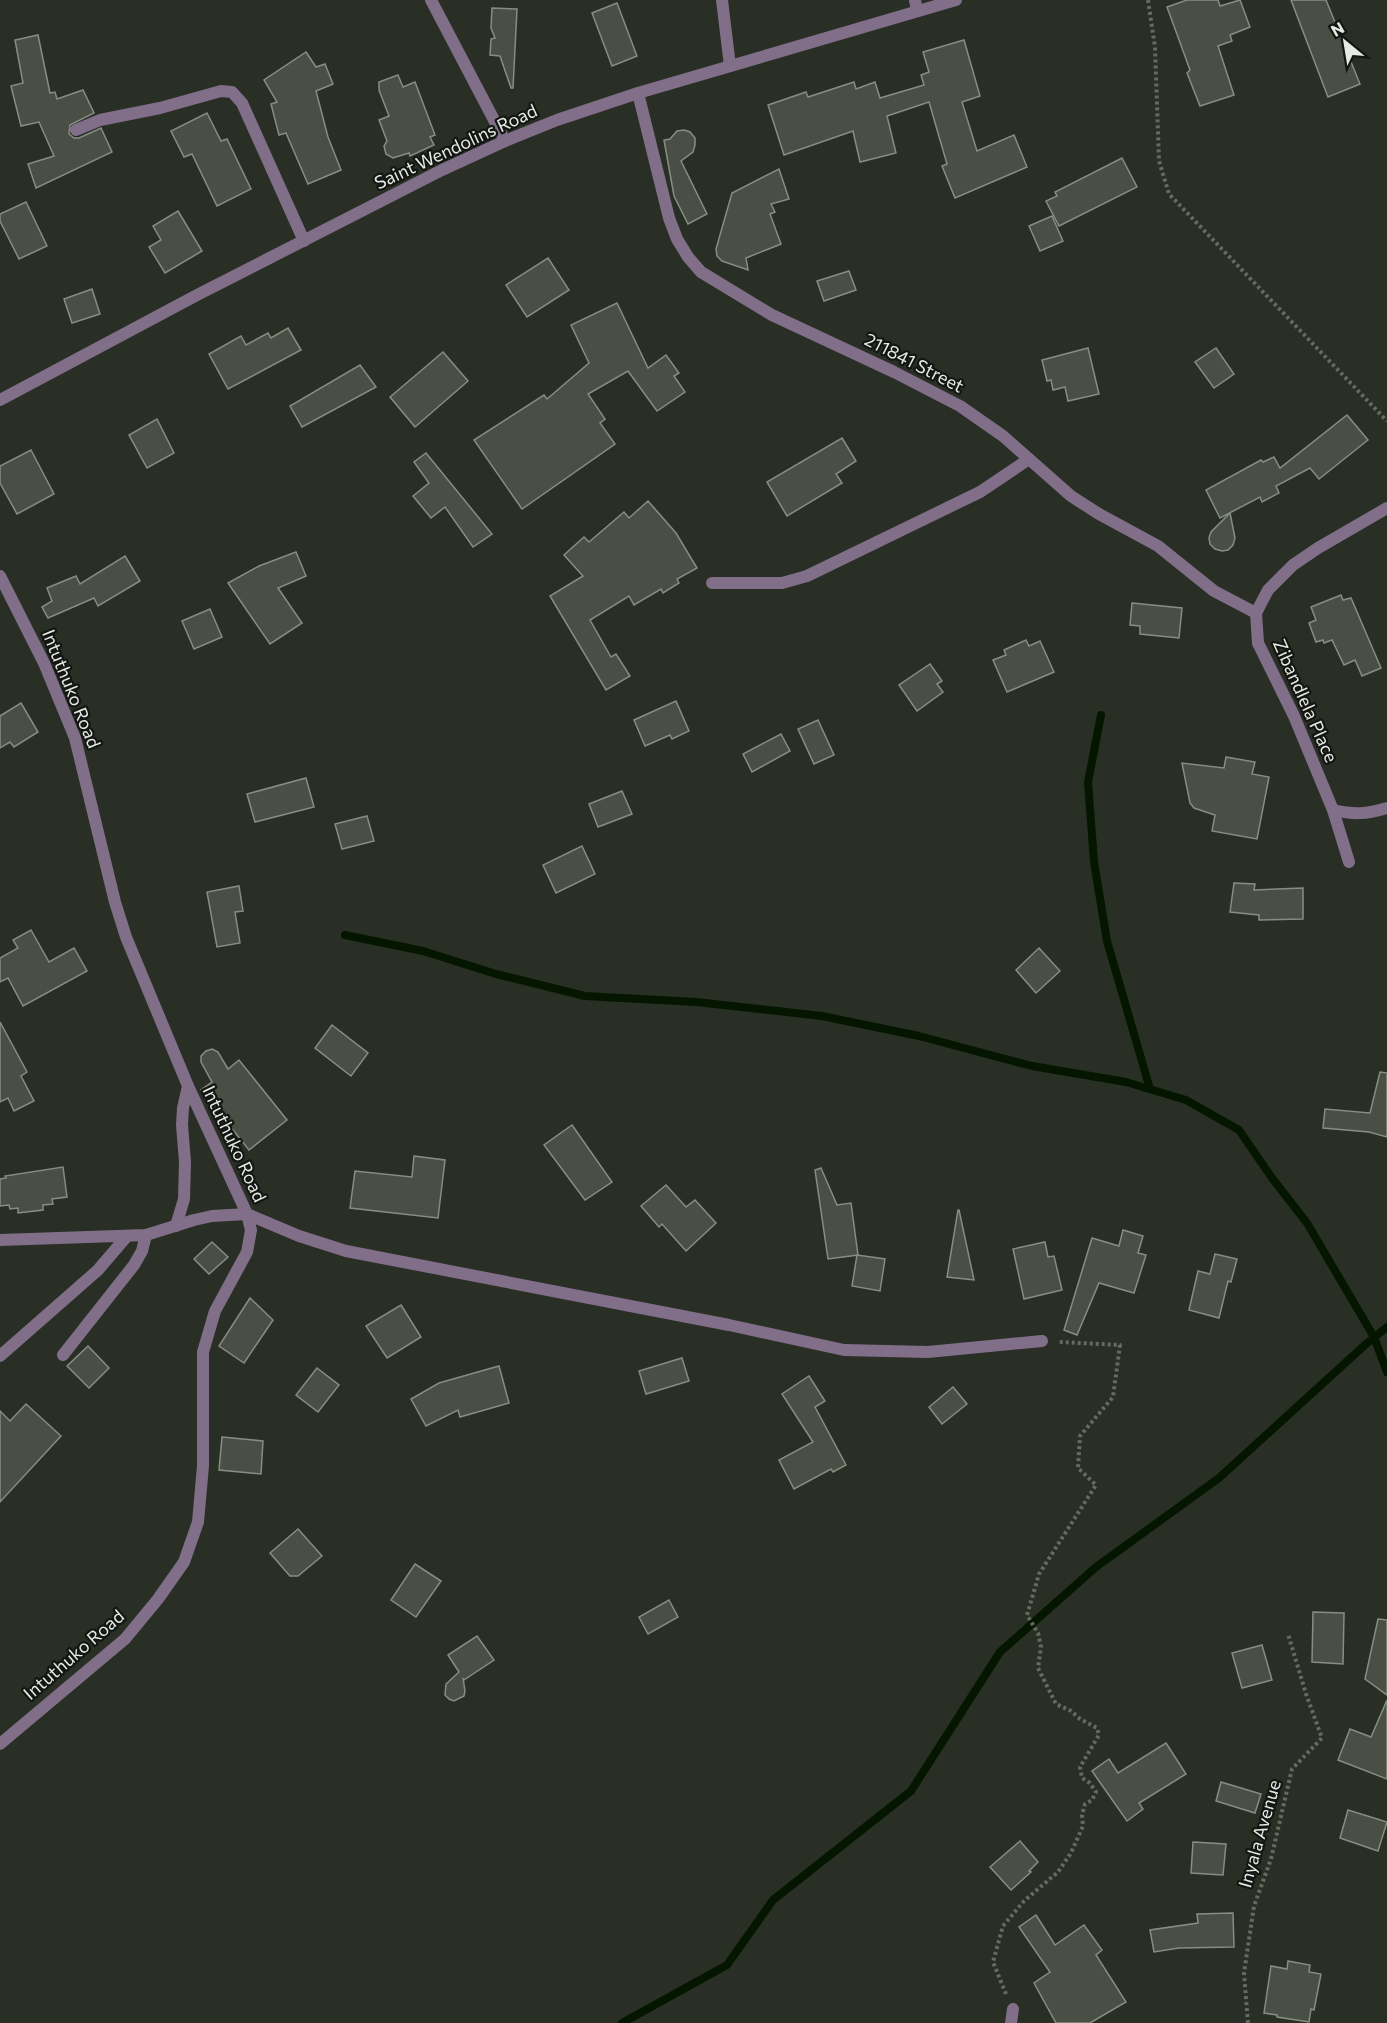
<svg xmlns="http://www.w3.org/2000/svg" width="1387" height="2023" font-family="Commissioner,sans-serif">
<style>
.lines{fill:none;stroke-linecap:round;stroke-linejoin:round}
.stream{stroke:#041600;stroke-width:8}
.building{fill:#494f45;stroke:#868e83;stroke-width:1.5}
.path{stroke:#656b62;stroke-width:4;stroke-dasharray:3 3;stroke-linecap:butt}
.service{stroke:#816e89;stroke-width:12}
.minor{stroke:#816e89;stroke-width:12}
.tertiary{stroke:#816e89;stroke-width:12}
.labels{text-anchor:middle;stroke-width:4.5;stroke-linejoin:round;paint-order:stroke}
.street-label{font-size:18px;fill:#e6eae4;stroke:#131612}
</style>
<rect width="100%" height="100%" fill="#292f25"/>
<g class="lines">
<!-- stream -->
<g class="stream">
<path d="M 1101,715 L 1088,782 L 1094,862 L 1107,941 L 1150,1089"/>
<path d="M 345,935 L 423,951 L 496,974 L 585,996 L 696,1002 L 822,1016 L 919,1036 L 1032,1066 L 1126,1082 L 1186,1100 L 1239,1130 L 1272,1178 L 1307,1223 L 1374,1337 L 1387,1372"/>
<path d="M 622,2023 L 727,1965 L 773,1900 L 911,1791 L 1000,1652 L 1096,1567 L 1219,1478 L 1366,1344 L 1387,1327"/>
</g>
</g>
<!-- building -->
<g class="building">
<path d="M 1187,0 L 1218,0 L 1220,6 L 1240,0 L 1250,27 L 1230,35 L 1232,41 L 1218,46 L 1234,95 L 1200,106 L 1187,73 L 1190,70 L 1167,7 Z"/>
<path d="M 1291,0 L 1326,0 L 1360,84 L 1328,97 Z"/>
<path d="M 617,3 L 637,56 L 612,66 L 592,13 Z"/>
<path d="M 492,8 L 517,9 L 513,88 L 511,88 L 500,56 L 490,55 L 491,39 L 495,38 L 491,28 Z"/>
<path d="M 38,35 L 50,93 L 55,92 L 57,99 L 83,90 L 94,113 L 70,125 L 69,134 L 74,138 L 79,138 L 101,128 L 112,152 L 36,188 L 28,164 L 54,156 L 39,122 L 21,126 L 11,86 L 23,83 L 15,40 Z"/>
<path d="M 964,40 L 980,96 L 962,102 L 977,151 L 1014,135 L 1027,167 L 955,198 L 942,166 L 947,164 L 929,102 L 887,116 L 896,153 L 860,162 L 853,131 L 784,155 L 768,105 L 806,92 L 808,97 L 854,82 L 856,89 L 875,82 L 880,98 L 924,85 L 921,75 L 929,72 L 923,52 Z"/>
<path d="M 306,52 L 316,67 L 325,64 L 333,84 L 316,91 L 328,137 L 341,170 L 308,184 L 286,133 L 279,135 L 271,104 L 277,102 L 264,80 Z"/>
<path d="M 398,75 L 403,87 L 415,82 L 435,135 L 430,137 L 434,145 L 410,156 L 409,153 L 393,158 L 386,154 L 384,146 L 387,141 L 379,120 L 389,116 L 379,90 L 379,82 Z"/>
<path d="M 207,113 L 221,141 L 227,139 L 251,189 L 217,206 L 192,154 L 184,157 L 171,131 Z"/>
<path d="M 684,130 L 690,132 L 695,138 L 695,145 L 693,152 L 681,161 L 707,214 L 688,224 L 674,196 L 664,140 L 670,139 L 677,131 Z"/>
<path d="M 1122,158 L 1137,187 L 1059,226 L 1046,201 L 1057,196 L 1055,192 Z"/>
<path d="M 779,169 L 789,199 L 771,204 L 775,212 L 770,214 L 781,244 L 746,258 L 748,270 L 722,261 L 717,256 L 716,249 L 732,193 Z"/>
<path d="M 26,202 L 47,246 L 19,259 L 0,221 L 0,214 Z"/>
<path d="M 178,211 L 202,251 L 165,273 L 149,247 L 161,240 L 153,226 Z"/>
<path d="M 1052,216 L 1063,241 L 1040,251 L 1029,226 Z"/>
<path d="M 548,258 L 569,290 L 527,317 L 506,285 Z"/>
<path d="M 849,271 L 856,290 L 824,301 L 817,281 Z"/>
<path d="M 92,289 L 100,314 L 72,323 L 64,299 Z"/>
<path d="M 617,303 L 648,368 L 666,355 L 679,373 L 674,376 L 685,392 L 657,411 L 628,371 L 588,394 L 605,419 L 600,423 L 615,444 L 522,509 L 474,440 L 544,395 L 547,399 L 589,363 L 571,325 Z"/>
<path d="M 288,328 L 301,350 L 228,389 L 209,354 L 241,336 L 246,345 L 268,333 L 271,338 Z"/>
<path d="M 1088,348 L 1099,394 L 1068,401 L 1065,387 L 1053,390 L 1051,380 L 1047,381 L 1042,360 Z"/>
<path d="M 1216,348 L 1234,374 L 1214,388 L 1195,362 Z"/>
<path d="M 443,352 L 468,381 L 415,427 L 390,397 Z"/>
<path d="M 360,365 L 376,387 L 302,427 L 290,406 Z"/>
<path d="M 1347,415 L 1368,440 L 1319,479 L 1310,468 L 1276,486 L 1279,493 L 1262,502 L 1260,497 L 1220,518 L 1206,490 L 1261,460 L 1263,462 L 1274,457 L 1280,468 Z"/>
<path d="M 157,419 L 174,453 L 147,468 L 129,435 Z"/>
<path d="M 842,438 L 856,461 L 836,474 L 842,483 L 787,516 L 767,482 Z"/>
<path d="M 31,450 L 54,494 L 17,514 L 0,483 L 0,466 Z"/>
<path d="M 426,453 L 492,534 L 473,547 L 445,507 L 431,518 L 413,496 L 429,483 L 414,462 Z"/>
<path d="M 648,501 L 676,533 L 697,568 L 677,579 L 679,583 L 663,593 L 661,589 L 634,605 L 629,596 L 590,620 L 611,657 L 616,654 L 630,676 L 606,690 L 550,596 L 583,576 L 564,555 L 584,537 L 589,542 L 624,512 L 629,518 Z"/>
<path d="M 1230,513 L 1235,538 L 1233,545 L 1228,550 L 1222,551 L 1215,549 L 1210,544 L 1209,538 L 1211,532 Z"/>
<path d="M 296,552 L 306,576 L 278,588 L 302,623 L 270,644 L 228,583 L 259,566 Z"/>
<path d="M 125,556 L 140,581 L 98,606 L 94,598 L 48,618 L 42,607 L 52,601 L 47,588 L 76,576 L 80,584 Z"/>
<path d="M 1341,595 L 1343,600 L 1351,598 L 1381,668 L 1362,676 L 1355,660 L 1344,665 L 1332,640 L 1324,643 L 1323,640 L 1316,642 L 1309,623 L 1316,620 L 1311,607 Z"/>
<path d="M 1132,603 L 1182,608 L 1179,638 L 1140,634 L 1140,626 L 1130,625 Z"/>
<path d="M 210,609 L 222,637 L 194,649 L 182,621 Z"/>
<path d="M 1026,640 L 1029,646 L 1040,641 L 1054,672 L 1007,692 L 993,660 L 1006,655 L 1004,650 Z"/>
<path d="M 930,664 L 942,681 L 937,684 L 943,692 L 917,711 L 899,685 Z"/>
<path d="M 676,701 L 689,731 L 672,739 L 670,735 L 645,746 L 634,720 Z"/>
<path d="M 21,703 L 38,732 L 14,747 L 10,742 L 0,748 L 0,716 Z"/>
<path d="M 818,720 L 834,755 L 814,764 L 798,729 Z"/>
<path d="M 781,734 L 790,751 L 752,772 L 743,754 Z"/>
<path d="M 1226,757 L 1255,762 L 1252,774 L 1269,777 L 1257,839 L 1212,831 L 1215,815 L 1194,808 L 1190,803 L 1182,763 L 1224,768 Z"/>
<path d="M 306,778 L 314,807 L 255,822 L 247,794 Z"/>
<path d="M 622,791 L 632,814 L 598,827 L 589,804 Z"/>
<path d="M 367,816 L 374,841 L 342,849 L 335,824 Z"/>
<path d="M 582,846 L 595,874 L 556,893 L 543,865 Z"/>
<path d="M 1234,883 L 1255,884 L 1254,890 L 1303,888 L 1303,919 L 1259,920 L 1259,915 L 1230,912 Z"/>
<path d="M 239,886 L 243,911 L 235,912 L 240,943 L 217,947 L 207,892 Z"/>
<path d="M 31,930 L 49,962 L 74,948 L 87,971 L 23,1006 L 8,978 L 0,982 L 0,958 L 18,948 L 13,940 Z"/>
<path d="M 1039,948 L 1060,971 L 1036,993 L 1016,970 Z"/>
<path d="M 0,1022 L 27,1072 L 21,1076 L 34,1101 L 14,1111 L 8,1098 L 0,1102 Z"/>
<path d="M 332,1025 L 368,1053 L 351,1076 L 315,1048 Z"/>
<path d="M 212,1049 L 218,1052 L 228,1069 L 239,1060 L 287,1120 L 249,1150 L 201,1090 L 212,1082 L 201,1062 L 201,1056 L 206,1051 Z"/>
<path d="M 1380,1072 L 1387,1073 L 1387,1137 L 1369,1132 L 1323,1128 L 1325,1109 L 1370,1113 Z"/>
<path d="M 572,1125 L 612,1182 L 585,1200 L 544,1145 Z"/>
<path d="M 414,1156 L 445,1160 L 438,1218 L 350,1208 L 355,1171 L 412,1177 Z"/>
<path d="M 63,1167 L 67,1197 L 52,1199 L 53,1204 L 43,1205 L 43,1210 L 18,1213 L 18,1208 L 10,1209 L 9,1205 L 0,1206 L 0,1179 L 6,1178 L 5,1176 Z"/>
<path d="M 821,1168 L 837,1205 L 851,1203 L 858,1255 L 828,1259 L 815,1170 Z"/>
<path d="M 666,1185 L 686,1207 L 695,1200 L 716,1223 L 686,1251 L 662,1224 L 659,1227 L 641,1206 Z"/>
<path d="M 958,1210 L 959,1210 L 974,1280 L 947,1277 Z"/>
<path d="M 1123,1230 L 1143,1236 L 1138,1253 L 1146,1255 L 1134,1293 L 1099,1283 L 1077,1335 L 1064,1330 L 1092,1238 L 1119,1246 Z"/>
<path d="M 212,1242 L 228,1257 L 209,1274 L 194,1259 Z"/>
<path d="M 1045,1242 L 1048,1257 L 1054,1256 L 1062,1290 L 1024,1299 L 1013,1249 Z"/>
<path d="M 1215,1254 L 1237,1259 L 1231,1282 L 1228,1281 L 1219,1318 L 1189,1310 L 1198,1271 L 1210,1274 Z"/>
<path d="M 857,1255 L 885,1259 L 880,1291 L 852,1286 Z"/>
<path d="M 250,1298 L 273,1320 L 244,1363 L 219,1346 Z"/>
<path d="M 401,1305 L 421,1337 L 387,1358 L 366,1326 Z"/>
<path d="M 88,1346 L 109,1368 L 89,1388 L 67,1366 Z"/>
<path d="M 682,1358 L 689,1381 L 646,1394 L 639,1371 Z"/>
<path d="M 499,1366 L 509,1403 L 460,1417 L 458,1410 L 426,1426 L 411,1399 L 439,1383 Z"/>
<path d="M 317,1368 L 339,1385 L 318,1412 L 296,1395 Z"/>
<path d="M 809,1376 L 825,1401 L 815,1407 L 846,1465 L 833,1472 L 831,1469 L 794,1489 L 779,1460 L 813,1442 L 782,1394 Z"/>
<path d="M 953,1387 L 967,1404 L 942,1424 L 929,1407 Z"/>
<path d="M 26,1404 L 61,1436 L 0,1502 L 0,1411 L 10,1421 Z"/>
<path d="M 222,1437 L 263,1441 L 261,1474 L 219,1470 Z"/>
<path d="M 298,1529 L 322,1556 L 298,1576 L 290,1576 L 270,1553 Z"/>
<path d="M 415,1564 L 441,1581 L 416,1617 L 391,1600 Z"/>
<path d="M 669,1600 L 678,1617 L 648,1634 L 639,1617 Z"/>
<path d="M 1313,1612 L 1344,1613 L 1343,1664 L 1312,1662 Z"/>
<path d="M 1378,1619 L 1387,1620 L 1387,1695 L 1365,1679 Z"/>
<path d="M 477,1636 L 494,1660 L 464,1680 L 463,1678 L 465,1691 L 464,1696 L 454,1701 L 449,1699 L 445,1695 L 446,1684 L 459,1672 L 448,1655 Z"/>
<path d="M 1262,1645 L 1272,1680 L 1242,1688 L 1232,1653 Z"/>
<path d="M 1387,1700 L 1387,1779 L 1338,1760 L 1350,1729 L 1371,1737 Z"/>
<path d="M 1166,1743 L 1186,1774 L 1139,1803 L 1143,1809 L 1127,1821 L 1092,1771 L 1109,1759 L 1118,1773 Z"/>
<path d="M 1221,1782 L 1261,1794 L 1255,1813 L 1216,1801 Z"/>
<path d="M 1348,1810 L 1387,1822 L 1378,1851 L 1340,1838 Z"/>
<path d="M 1020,1841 L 1038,1862 L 1029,1871 L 1031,1872 L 1011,1890 L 990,1867 Z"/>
<path d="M 1193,1842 L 1226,1844 L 1223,1875 L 1191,1873 Z"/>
<path d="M 1233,1913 L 1234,1947 L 1179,1948 L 1154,1952 L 1150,1930 L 1198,1923 L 1197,1914 Z"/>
<path d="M 1036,1915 L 1055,1945 L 1084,1925 L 1102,1950 L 1096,1955 L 1126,2002 L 1090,2023 L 1056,2023 L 1034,1983 L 1050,1972 L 1019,1927 Z"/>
<path d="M 1288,1961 L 1310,1965 L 1309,1972 L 1321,1974 L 1314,2010 L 1311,2009 L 1309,2022 L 1277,2017 L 1277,2015 L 1264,2013 L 1271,1966 L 1287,1969 Z"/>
</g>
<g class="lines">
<!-- path -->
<g class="path">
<path d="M 1148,0 L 1155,47 L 1159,161 L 1169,194 L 1387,421"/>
<path d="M 1006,1994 L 993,1962 L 1003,1926 L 1024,1901 L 1058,1872 L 1071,1853 L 1083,1826 L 1082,1815 L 1085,1804 L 1092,1800 L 1096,1792 L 1090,1783 L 1082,1778 L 1080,1767 L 1099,1735 L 1097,1728 L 1080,1719 L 1071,1711 L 1056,1704 L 1038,1668 L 1041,1647 L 1038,1633 L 1027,1615 L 1039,1574 L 1096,1485 L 1078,1468 L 1080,1436 L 1113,1397 L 1120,1345 L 1059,1342"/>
<path d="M 1248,2023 L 1244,1973 L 1254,1906 L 1271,1859 L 1292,1769 L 1322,1738 L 1306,1694 L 1288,1634"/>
</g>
<!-- service -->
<g class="service">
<path d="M 722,0 L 730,66"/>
<path d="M 1011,2023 L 1013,2009"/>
</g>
<!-- minor -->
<g class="minor">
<path d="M 431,0 L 505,141"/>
<path d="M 915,0 L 917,11"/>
<path d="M 638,93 L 669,218 L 677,239 L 688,257 L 701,272 L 772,315 L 894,372 L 960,406 L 1003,436 L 1071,496 L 1099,514 L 1158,546 L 1214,591 L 1256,613"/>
<path d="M 76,130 L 100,120 L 160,108 L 221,91 L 232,92 L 242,103 L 304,241"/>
<path d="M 0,576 L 44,663 L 75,738 L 115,902 L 126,937 L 188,1086 L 247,1214 L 251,1230 L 247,1252 L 215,1311 L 203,1352 L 203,1466 L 198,1522 L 184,1562 L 158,1599 L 125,1639 L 0,1744"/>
<path d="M 712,583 L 782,583 L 807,576 L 980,492 L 1029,459"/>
<path d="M 1333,810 C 1355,815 1366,814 1387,808"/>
<path d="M 1349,862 L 1333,810 L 1294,716 L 1258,643 L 1256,613 L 1268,590 L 1293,565 L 1318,548 L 1387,508"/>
<path d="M 176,1226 L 184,1199 L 185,1162 L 182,1125 L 183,1108 L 188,1086"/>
<path d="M 0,1240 L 146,1235 L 194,1220 L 212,1216 L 247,1214 L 299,1236 L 346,1251 L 729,1325 L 844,1350 L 928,1352 L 1042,1341"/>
<path d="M 63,1355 L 134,1265 L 142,1251 L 146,1235"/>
<path d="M 0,1356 L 98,1270 L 127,1236"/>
</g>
<!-- tertiary -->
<path class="tertiary" d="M 0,400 L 199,294 L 442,170 L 505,141 L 557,120 L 638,93 L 956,0"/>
</g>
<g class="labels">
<!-- street labels -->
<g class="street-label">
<text transform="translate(456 147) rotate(-25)" y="6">Saint Wendolins Road</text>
<text transform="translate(914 363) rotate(27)" y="6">211841 Street</text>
<text transform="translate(71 689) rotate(68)" y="6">Intuthuko Road</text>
<text transform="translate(1305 701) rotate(66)" y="6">Zibandlela Place</text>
<text transform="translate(234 1144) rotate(65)" y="6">Intuthuko Road</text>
<text transform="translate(74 1655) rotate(-41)" y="6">Intuthuko Road</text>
<text transform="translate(1260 1834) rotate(-74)" y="6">Inyala Avenue</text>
</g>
</g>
<!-- north arrow -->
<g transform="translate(1345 42) rotate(330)" stroke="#131612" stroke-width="4.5" paint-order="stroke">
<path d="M0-4.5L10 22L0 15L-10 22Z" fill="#e6eae4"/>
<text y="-9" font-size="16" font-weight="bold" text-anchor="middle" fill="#e6eae4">N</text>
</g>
</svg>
